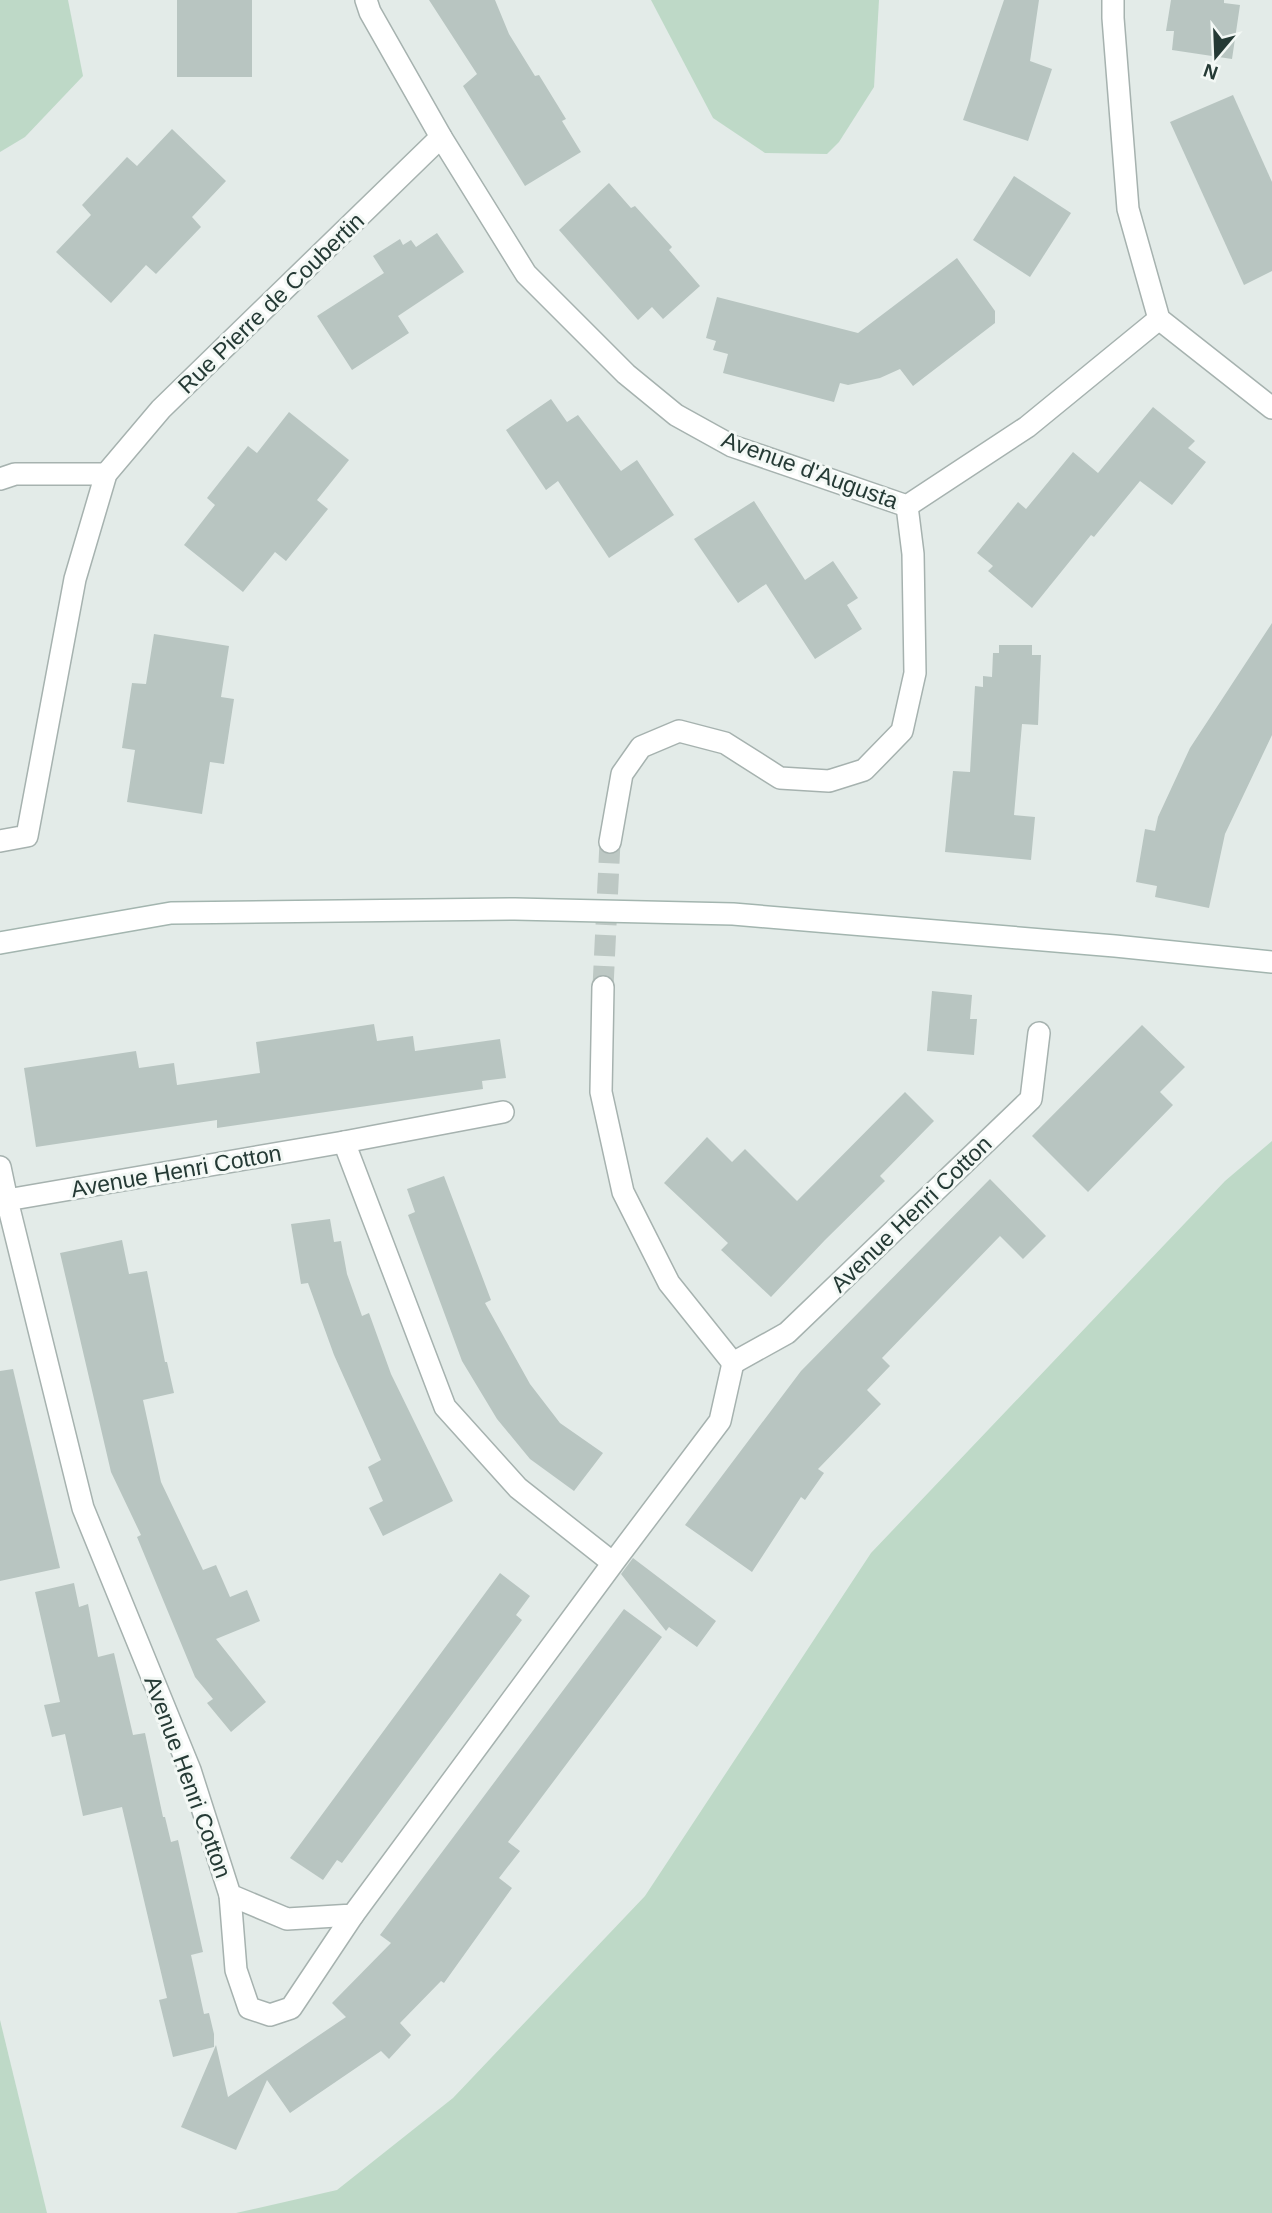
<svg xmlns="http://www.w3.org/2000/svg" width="1272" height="2213" font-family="Arial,sans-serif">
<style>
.green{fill:#bed9c7}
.building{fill:#b8c5c1}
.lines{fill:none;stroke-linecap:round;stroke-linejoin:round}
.street-tunnel{stroke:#bdc8c4;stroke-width:21;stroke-dasharray:21 10;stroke-linecap:butt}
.lane-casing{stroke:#a6b2af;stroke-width:24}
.street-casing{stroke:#a6b2af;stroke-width:24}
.secondary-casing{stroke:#a3b5af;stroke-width:24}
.lane{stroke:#fff;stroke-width:21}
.street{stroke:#fff;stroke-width:21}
.secondary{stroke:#fff;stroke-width:21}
.labels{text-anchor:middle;stroke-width:6;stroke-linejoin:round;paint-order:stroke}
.street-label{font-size:23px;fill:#253a35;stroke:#f3f8f5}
</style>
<rect width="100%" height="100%" fill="#e3ebe8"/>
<!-- green -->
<g class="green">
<path d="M 0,0 L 68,0 L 83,76 L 25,137 L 0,152 Z"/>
<path d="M 651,0 L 879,0 L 874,87 L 839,142 L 827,154 L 765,153 L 713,118 Z"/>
<path d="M 1272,1141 L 1272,2213 L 236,2213 L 337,2190 L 453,2098 L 645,1896 L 871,1553 L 1225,1181 Z"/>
<path d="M 0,2020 L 47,2213 L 0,2213 Z"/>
</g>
<!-- building -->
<g class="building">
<rect x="177" y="0" width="75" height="77"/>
<path d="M 429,0 L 495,0 L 509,34 L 535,76 L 539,75 L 566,119 L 562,121 L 581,152 L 525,186 L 463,86 L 477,74 Z"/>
<path d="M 1004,0 L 1039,0 L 1030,61 L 1052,69 L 1028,141 L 963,120 Z"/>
<path d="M 1171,0 L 1224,0 L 1224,3 L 1240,5 L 1232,59 L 1172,50 L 1174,31 L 1166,31 Z"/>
<path d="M 1233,95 L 1272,182 L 1272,271 L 1244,285 L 1170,122 Z"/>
<path d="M 172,129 L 226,181 L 192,217 L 201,227 L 156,274 L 146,265 L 111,303 L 56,252 L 91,215 L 82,205 L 127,157 L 137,166 Z"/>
<path d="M 1014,176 L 1071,213 L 1030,277 L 973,240 Z"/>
<path d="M 609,183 L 631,208 L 635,206 L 672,247 L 669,250 L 700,286 L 663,319 L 652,307 L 638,320 L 559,230 Z"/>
<path d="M 437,233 L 464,272 L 398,316 L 409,333 L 352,370 L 317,316 L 384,273 L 373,256 L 400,239 L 403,245 L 411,240 L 416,247 Z"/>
<path d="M 957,258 L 995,311 L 995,323 L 913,386 L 900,369 L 880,378 L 848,385 L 840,383 L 834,402 L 723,373 L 728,354 L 713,350 L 716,341 L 706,338 L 717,297 L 858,333 Z"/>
<path d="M 551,399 L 567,422 L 578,415 L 621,471 L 637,460 L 674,515 L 609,558 L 558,481 L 546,490 L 506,430 Z"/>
<path d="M 1153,407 L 1195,441 L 1188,448 L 1206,462 L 1172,505 L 1140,481 L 1094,537 L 1091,535 L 1032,608 L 988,571 L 993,566 L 977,553 L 1018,502 L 1026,509 L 1073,452 L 1098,473 Z"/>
<path d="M 289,412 L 349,460 L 317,500 L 328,509 L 286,561 L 275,552 L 243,592 L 184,545 L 215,505 L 207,498 L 248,446 L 257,453 Z"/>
<path d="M 754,501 L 805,580 L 833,561 L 858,598 L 847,605 L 862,629 L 815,659 L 766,584 L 738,603 L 694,539 Z"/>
<path d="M 1272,623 L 1272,735 L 1225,834 L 1209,908 L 1155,897 L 1157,886 L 1136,882 L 1145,829 L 1155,831 L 1158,817 L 1190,748 Z"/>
<path d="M 154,634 L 229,646 L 221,697 L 234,699 L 224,764 L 210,762 L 202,814 L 127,802 L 135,750 L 122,748 L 132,683 L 146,684 Z"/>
<path d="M 999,645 L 1032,645 L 1032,655 L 1041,655 L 1038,725 L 1022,724 L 1014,815 L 1035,817 L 1031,860 L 945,852 L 953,771 L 970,772 L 975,686 L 983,687 L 983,676 L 992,677 L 993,653 L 999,653 Z"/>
<path d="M 932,991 L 972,995 L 970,1019 L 977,1019 L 974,1055 L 927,1051 Z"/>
<path d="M 374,1024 L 377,1041 L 413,1036 L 415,1051 L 500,1039 L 506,1078 L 482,1081 L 483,1089 L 217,1128 L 217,1120 L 36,1147 L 24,1068 L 136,1051 L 139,1068 L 174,1063 L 177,1085 L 260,1073 L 256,1042 Z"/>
<path d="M 1142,1025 L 1185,1067 L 1160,1092 L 1173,1105 L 1088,1192 L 1032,1136 Z"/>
<path d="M 905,1092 L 934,1121 L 880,1176 L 885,1181 L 825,1240 L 771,1297 L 721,1250 L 728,1243 L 664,1183 L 707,1137 L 732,1162 L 745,1149 L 797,1201 Z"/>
<path d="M 444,1176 L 491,1300 L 485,1303 L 530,1384 L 560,1423 L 603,1453 L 574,1491 L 530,1459 L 497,1419 L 462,1361 L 408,1215 L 415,1212 L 407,1189 Z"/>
<path d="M 990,1179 L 1046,1236 L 1023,1259 L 1000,1236 L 882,1358 L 890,1366 L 867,1390 L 881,1404 L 818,1469 L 824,1473 L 805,1500 L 801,1497 L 752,1572 L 685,1525 L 801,1371 Z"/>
<path d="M 330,1219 L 334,1242 L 341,1241 L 347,1274 L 362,1316 L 369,1313 L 391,1374 L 453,1501 L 383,1536 L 369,1508 L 383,1501 L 368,1467 L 381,1460 L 334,1355 L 308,1283 L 301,1284 L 291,1224 Z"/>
<path d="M 122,1240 L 129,1274 L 147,1271 L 165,1362 L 167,1362 L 174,1393 L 143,1400 L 161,1482 L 203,1570 L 216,1565 L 230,1597 L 247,1590 L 260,1621 L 216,1639 L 266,1702 L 231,1732 L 207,1703 L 213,1699 L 195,1677 L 137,1537 L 141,1535 L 111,1472 L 60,1253 Z"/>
<path d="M 13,1369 L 60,1568 L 0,1581 L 0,1371 Z"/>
<path d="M 633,1558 L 716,1621 L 697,1647 L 669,1627 L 666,1631 L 621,1574 Z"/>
<path d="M 500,1573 L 530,1596 L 516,1615 L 522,1620 L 342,1863 L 337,1860 L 323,1880 L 290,1858 Z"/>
<path d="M 74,1583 L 79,1607 L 88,1604 L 98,1657 L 114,1653 L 133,1735 L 145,1733 L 163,1817 L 165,1817 L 171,1842 L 178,1840 L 203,1952 L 191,1955 L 204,2014 L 209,2013 L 214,2034 L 214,2047 L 173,2057 L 159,2000 L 167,1998 L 122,1807 L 83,1816 L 65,1734 L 52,1737 L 44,1705 L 60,1702 L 35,1592 Z"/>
<path d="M 624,1609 L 662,1637 L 508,1842 L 520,1851 L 499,1878 L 512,1888 L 444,1983 L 441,1981 L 400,2023 L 411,2035 L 389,2059 L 381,2051 L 290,2113 L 267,2080 L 236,2150 L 181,2127 L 216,2045 L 228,2097 L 346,2017 L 332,2003 L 391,1943 L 380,1935 Z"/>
</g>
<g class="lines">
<!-- street-tunnel -->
<path class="street-tunnel" d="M 603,987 L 610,842"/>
<defs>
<path id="lane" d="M 230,1895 L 236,1970 L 249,2008 L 270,2015 L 291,2008 L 353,1915"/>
<g id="street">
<path d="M 366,0 L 370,12 L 441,137 L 526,274 L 626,374 L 676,415 L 732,446 L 907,506 L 1027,427 L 1159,319"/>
<path d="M 1113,0 L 1113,18 L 1128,209 L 1159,319 L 1272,408"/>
<path d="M 0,479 L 15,474 L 106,474"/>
<path d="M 0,841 L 27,836 L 75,579 L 106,474 L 161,409 L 441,137"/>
<path d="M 610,842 L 622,774 L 641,747 L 679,731 L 725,743 L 780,778 L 829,781 L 864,770 L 902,731 L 915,673 L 913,554 L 907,506"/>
<path d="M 603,987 L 601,1092 L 623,1192 L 669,1283 L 733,1363 L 787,1333 L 1031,1099 L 1039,1033"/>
<path d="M 344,1142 L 503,1112"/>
<path d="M 0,1167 L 7,1200"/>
<path d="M 613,1563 L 353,1915 L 287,1919 L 230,1895 L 190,1770 L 83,1508 L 7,1200 L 344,1142 L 445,1407 L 518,1488 L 613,1563 L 720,1421 L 733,1363"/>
</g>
<path id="secondary" d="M 0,943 L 171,913 L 515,909 L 733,914 L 1115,946 L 1272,962"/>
</defs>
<!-- lane casing -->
<use href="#lane" class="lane-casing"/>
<!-- street casing -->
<use href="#street" class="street-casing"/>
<!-- secondary casing -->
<use href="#secondary" class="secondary-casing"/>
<!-- lane -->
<use href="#lane" class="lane"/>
<!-- street -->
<use href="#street" class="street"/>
<!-- secondary -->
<use href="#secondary" class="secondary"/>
</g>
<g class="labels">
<!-- street labels -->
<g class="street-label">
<text transform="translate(271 303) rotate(-44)" y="8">Rue Pierre de Coubertin</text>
<text transform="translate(810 470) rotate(20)" y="8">Avenue d'Augusta</text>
<text transform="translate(176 1171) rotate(-10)" y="8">Avenue Henri Cotton</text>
<text transform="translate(911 1214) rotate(-44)" y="8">Avenue Henri Cotton</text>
<text transform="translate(188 1777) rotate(70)" y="8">Avenue Henri Cotton</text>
</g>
</g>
<!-- north arrow -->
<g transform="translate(1216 56) rotate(199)" stroke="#f3f8f5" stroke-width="5" paint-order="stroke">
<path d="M0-5L12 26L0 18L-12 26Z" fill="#253a35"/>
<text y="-10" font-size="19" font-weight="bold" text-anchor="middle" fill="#253a35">N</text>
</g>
</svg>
